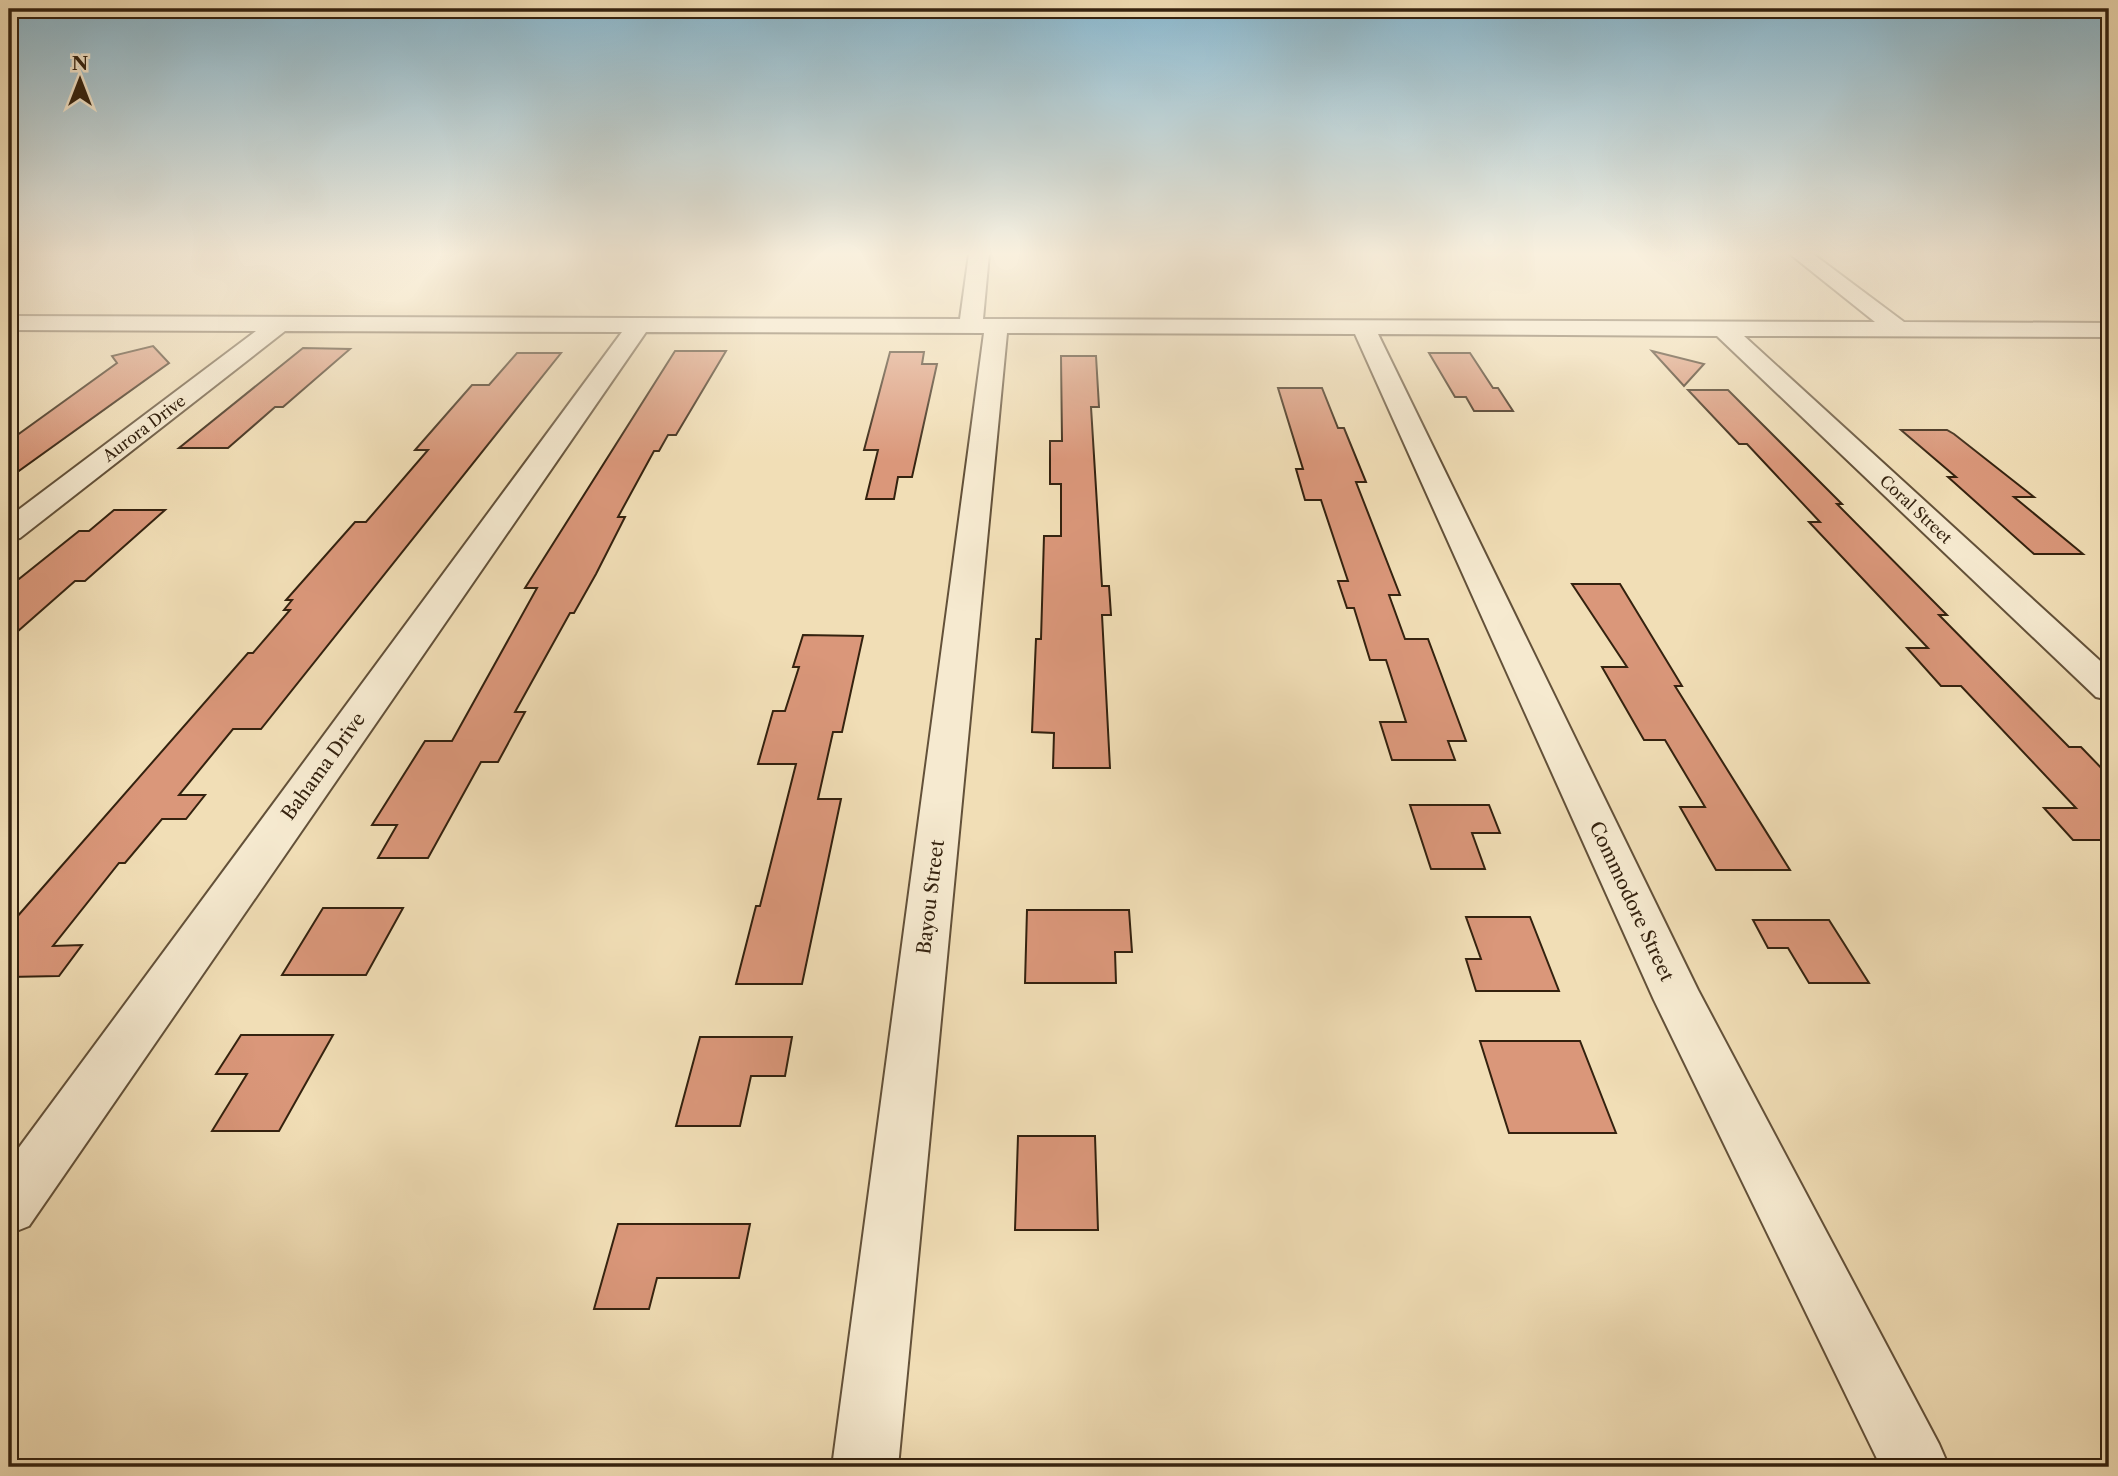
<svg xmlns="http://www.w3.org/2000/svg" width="2118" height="1476" font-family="'Libre Caslon Text',serif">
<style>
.building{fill:#da977a;stroke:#34220f;stroke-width:2}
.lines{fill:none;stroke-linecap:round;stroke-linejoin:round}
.minor-casing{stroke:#635139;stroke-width:4}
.minor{fill:#f6ead0;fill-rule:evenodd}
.labels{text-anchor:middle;stroke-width:6;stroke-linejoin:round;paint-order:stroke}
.far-street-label{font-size:16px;fill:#34220f;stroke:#f6ead0}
.street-label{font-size:19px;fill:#34220f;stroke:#f6ead0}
</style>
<rect width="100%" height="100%" fill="#f1deb6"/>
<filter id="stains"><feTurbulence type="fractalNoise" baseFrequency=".00286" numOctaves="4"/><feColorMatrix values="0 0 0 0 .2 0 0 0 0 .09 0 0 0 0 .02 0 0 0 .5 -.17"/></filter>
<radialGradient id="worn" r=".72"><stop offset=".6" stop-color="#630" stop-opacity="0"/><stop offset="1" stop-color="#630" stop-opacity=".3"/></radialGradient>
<!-- building -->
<g class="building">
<path d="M 153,346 L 169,363 L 9,478 L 9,441 L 117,363 L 112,356 Z"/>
<path d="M 303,348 L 350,349 L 283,407 L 275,407 L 228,448 L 179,448 Z"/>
<path d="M 675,351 L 726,351 L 676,435 L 668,435 L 659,451 L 654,451 L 618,517 L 625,517 L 596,574 L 574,613 L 570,613 L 515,712 L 525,712 L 498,762 L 481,762 L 428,858 L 378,858 L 397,825 L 372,825 L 425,741 L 452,741 L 537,588 L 525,588 Z"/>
<path d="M 1652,351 L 1704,364 L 1684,386 Z"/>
<path d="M 890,352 L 924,352 L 922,364 L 937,364 L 912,477 L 898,477 L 894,499 L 866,499 L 878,450 L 864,450 Z"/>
<path d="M 517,353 L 561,353 L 261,729 L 233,729 L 179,795 L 205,795 L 186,819 L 162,819 L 125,863 L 119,863 L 53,946 L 82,945 L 59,976 L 9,977 L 9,926 L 248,653 L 253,653 L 290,610 L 284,610 L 292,600 L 286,600 L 355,522 L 366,522 L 428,450 L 415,450 L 472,385 L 489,385 Z"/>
<path d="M 1429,353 L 1470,353 L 1493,388 L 1498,388 L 1513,411 L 1474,411 L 1466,397 L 1455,397 Z"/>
<path d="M 1061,356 L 1096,356 L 1099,407 L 1091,407 L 1102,586 L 1109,586 L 1111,615 L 1102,615 L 1110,768 L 1053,768 L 1054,733 L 1032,732 L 1036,639 L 1041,639 L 1044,536 L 1061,536 L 1061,484 L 1050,484 L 1050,441 L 1062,441 Z"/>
<path d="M 1278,388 L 1322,388 L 1338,428 L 1344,428 L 1366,482 L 1356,482 L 1400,595 L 1389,595 L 1405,639 L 1428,639 L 1466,741 L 1448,741 L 1455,760 L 1392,760 L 1380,722 L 1406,722 L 1386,660 L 1370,660 L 1354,608 L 1347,608 L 1338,581 L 1348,581 L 1321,500 L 1305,500 L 1296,469 L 1303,469 Z"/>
<path d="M 1688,390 L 1728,390 L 1842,504 L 1837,504 L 1947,615 L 1939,615 L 2069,747 L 2081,747 L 2109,776 L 2109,844 L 2106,840 L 2073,840 L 2044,808 L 2076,808 L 1961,686 L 1941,686 L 1907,648 L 1928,648 L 1809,522 L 1820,522 L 1747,444 L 1739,444 Z"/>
<path d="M 1901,430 L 1947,430 L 1954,434 L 2034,497 L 2014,497 L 2083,554 L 2034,554 L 1948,477 L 1956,477 Z"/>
<path d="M 114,510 L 165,510 L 85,581 L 75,581 L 9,639 L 9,587 L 79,531 L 89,531 Z"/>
<path d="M 1572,584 L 1620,584 L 1682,686 L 1675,686 L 1790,870 L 1716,870 L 1680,807 L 1705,807 L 1665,740 L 1644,740 L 1602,667 L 1627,667 Z"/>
<path d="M 803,635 L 863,636 L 842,732 L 833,732 L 818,799 L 841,799 L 802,984 L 736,984 L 756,906 L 760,906 L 796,764 L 758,764 L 773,711 L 785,711 L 799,667 L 793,667 Z"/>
<path d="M 1410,805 L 1489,805 L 1500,833 L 1472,833 L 1485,869 L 1431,869 Z"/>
<path d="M 323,908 L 403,908 L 366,975 L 282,975 Z"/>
<path d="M 1027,910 L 1129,910 L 1132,952 L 1115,952 L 1116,983 L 1025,983 Z"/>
<path d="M 1466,917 L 1530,917 L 1559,991 L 1476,991 L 1466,959 L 1481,959 Z"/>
<path d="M 1753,920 L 1829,920 L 1869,983 L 1809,983 L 1788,948 L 1768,948 Z"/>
<path d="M 241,1035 L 333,1035 L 279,1131 L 212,1131 L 247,1074 L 216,1074 Z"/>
<path d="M 700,1037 L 792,1037 L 785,1076 L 751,1076 L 740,1126 L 676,1126 Z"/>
<path d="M 1480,1041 L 1580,1041 L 1616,1133 L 1509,1133 Z"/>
<path d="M 1018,1136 L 1095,1136 L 1098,1230 L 1015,1230 Z"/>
<path d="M 618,1224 L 750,1224 L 739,1278 L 657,1278 L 649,1309 L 594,1309 Z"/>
</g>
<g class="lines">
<defs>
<path id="minor" d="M 969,254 L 989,254 L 983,319 L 1875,322 L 1790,254 L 1813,254 L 1904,322 L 2109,323 L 2109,337 L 1744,336 L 2109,669 L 2109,700 L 2096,697 L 1717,336 L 1378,334 L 1698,990 L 1939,1444 L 1949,1467 L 1881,1467 L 1654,1000 L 1355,334 L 1007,333 L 898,1467 L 832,1467 L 984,333 L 646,332 L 29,1226 L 9,1234 L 9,1161 L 622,332 L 285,331 L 20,538 L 9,540 L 9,517 L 256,331 L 9,330 L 9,316 L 960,319 Z"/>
</defs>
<!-- minor casing -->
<use href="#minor" class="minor-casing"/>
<!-- minor -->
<use href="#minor" class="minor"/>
</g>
<!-- sky -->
<linearGradient id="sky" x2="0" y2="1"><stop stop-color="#89b8cf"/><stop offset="0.55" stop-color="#f9f0de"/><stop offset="1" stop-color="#f9f0de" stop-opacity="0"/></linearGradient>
<rect width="2118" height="461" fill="url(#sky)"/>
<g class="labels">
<!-- far-street labels -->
<g class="far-street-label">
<text transform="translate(144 428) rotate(-37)" y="6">Aurora Drive</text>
<text transform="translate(1916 509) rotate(43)" y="6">Coral Street</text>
</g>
<!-- street labels -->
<g class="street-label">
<text transform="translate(323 766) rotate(-54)" y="7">Bahama Drive</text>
<text transform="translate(930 897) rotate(-83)" y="7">Bayou Street</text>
<text transform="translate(1632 901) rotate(65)" y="7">Commodore Street</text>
</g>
</g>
<!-- margin -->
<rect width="2118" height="1476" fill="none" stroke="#f1deb6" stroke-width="35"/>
<rect x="10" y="10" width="2097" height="1455" fill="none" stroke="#34220f" stroke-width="3.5"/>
<rect x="18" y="18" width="2083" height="1441" fill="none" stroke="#34220f" stroke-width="2"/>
<!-- north arrow -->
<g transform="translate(80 80)" stroke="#f6ead0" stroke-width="5" paint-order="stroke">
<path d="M0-5L12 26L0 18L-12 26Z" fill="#34220f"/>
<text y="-10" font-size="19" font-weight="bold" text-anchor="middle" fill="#34220f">N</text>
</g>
<rect width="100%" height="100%" filter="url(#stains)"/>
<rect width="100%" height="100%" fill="url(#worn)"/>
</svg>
